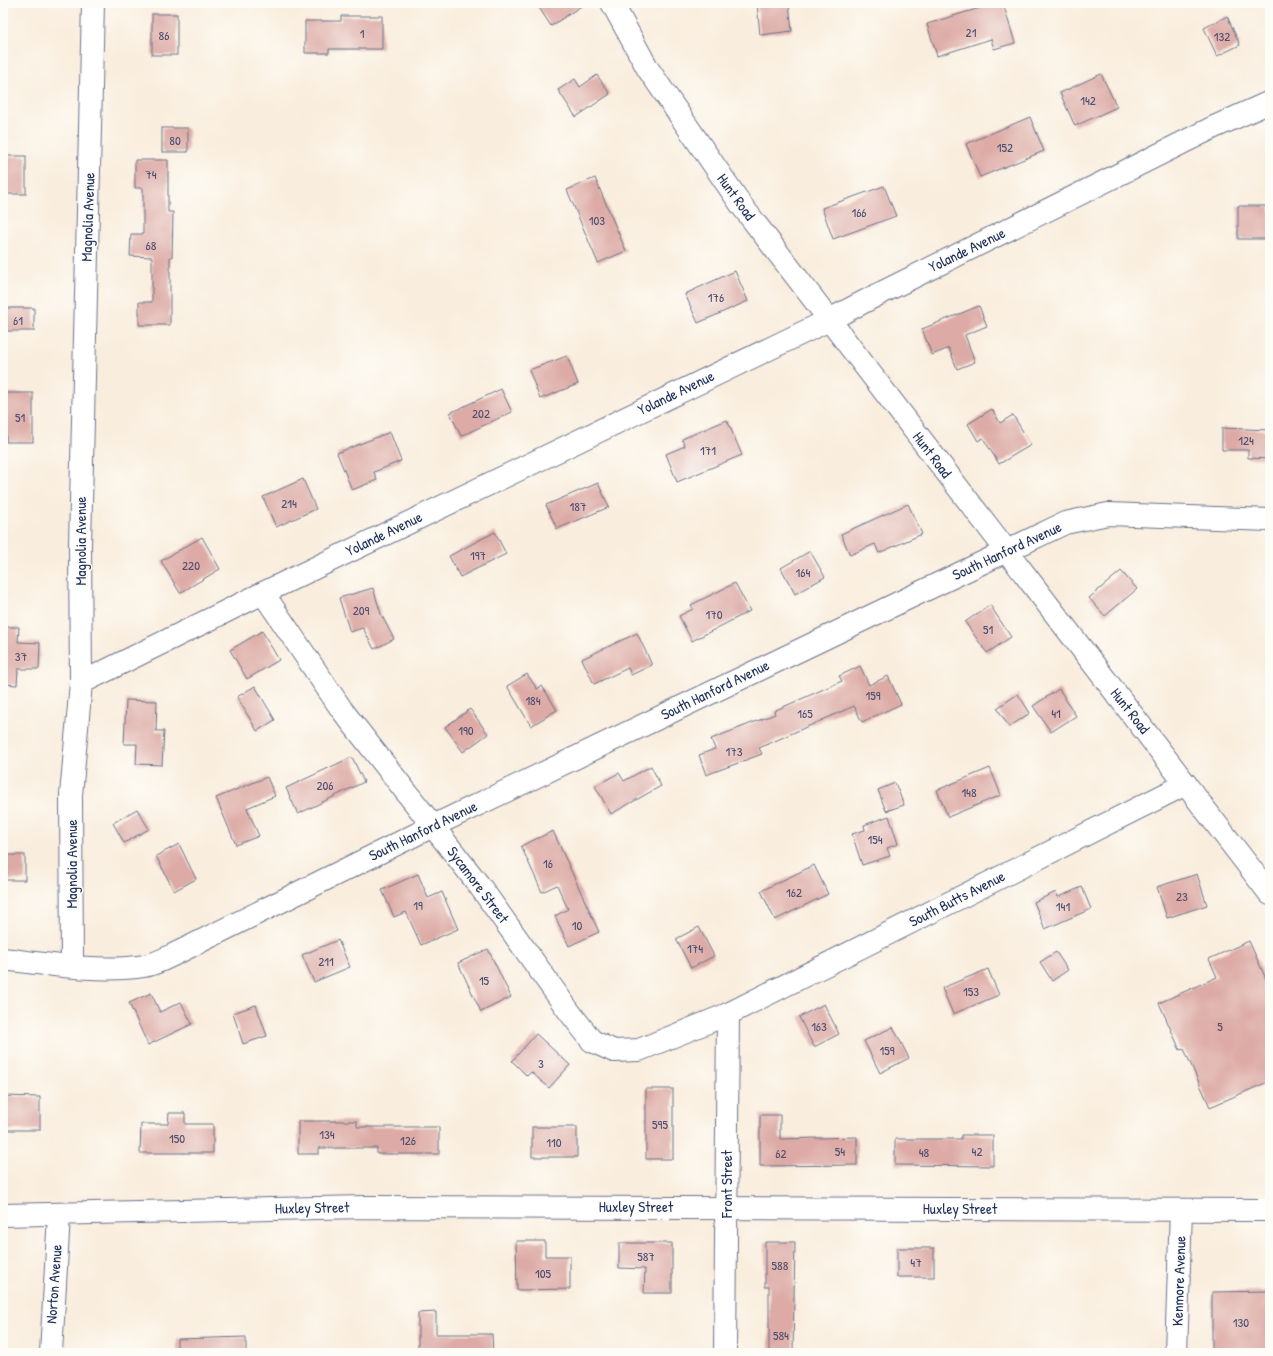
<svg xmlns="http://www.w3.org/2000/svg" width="1273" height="1356" font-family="'Patrick Hand',sans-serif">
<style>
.building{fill:#ddaaa5}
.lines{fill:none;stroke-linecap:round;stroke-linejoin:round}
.street-casing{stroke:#69728a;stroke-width:24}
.secondary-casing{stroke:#69728a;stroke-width:24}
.street{stroke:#fff;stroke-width:22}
.secondary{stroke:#fff;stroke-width:22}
.labels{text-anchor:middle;stroke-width:3;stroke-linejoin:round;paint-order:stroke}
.number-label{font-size:13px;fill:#4c4e70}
.street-label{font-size:15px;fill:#1b2f5e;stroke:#fdfcf7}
</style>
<rect width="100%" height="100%" fill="#fdfcf7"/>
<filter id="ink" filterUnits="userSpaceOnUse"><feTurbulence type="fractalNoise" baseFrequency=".025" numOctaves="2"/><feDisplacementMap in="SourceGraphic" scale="8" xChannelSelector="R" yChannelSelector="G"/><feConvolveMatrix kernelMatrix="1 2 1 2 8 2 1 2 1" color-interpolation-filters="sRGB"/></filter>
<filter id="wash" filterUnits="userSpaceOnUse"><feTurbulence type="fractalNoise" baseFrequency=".012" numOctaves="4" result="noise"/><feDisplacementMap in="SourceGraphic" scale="16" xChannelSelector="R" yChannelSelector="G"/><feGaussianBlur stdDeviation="0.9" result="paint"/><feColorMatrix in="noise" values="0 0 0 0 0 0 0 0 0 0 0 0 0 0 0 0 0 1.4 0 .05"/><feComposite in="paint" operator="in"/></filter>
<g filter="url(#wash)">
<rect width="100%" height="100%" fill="#f9eddd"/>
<g id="blocks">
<!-- building -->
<g class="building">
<path d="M 536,3 L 586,3 L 551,26 Z"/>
<path d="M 757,3 L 789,3 L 792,31 L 760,35 Z"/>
<path d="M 996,3 L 1003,3 L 1015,43 L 994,49 L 991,39 L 937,56 L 927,24 Z"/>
<rect x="152" y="14" width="25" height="41"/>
<path d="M 341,16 L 382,16 L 382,49 L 329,49 L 329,53 L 305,53 L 305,21 L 341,21 Z"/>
<path d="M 1227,16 L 1240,45 L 1217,56 L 1204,28 Z"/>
<path d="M 1101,74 L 1117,107 L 1075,126 L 1060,93 Z"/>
<path d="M 597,75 L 610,94 L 576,117 L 558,90 L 575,79 L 580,87 Z"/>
<path d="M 1030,117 L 1044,151 L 980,177 L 966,144 Z"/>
<rect x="162" y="128" width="26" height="24"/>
<rect x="3" y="156" width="23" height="38"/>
<path d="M 135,160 L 168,160 L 168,212 L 173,212 L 172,257 L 170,257 L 170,325 L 139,325 L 139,302 L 152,302 L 152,257 L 130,256 L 131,234 L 143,234 L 143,188 L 135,188 Z"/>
<path d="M 595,178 L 626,251 L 598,263 L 567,190 Z"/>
<path d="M 884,186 L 896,216 L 833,239 L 822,208 Z"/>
<rect x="1238" y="206" width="32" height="33"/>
<path d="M 735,271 L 748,301 L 698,323 L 685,294 Z"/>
<path d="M 979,306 L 987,326 L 965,335 L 975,362 L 957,369 L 949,348 L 932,355 L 922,329 Z"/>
<rect x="3" y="308" width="31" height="23"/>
<path d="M 567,356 L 578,384 L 540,399 L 529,370 Z"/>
<path d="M 501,389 L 512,412 L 461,436 L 450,413 Z"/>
<rect x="6" y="393" width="27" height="49"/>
<path d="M 992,409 L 1000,423 L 1013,415 L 1031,445 L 999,464 L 983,438 L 978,441 L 968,424 Z"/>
<path d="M 727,420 L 742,455 L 677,482 L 666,454 L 685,446 L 682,439 Z"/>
<path d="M 1222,428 L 1270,430 L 1270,459 L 1248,458 L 1248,450 L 1222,450 Z"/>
<path d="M 390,432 L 401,461 L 374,472 L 377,480 L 352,490 L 337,453 Z"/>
<path d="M 303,479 L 316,509 L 276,527 L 263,497 Z"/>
<path d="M 598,483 L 609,507 L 557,529 L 546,505 Z"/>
<path d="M 908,504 L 922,534 L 879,553 L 875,544 L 850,555 L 841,534 Z"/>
<path d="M 495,532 L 506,554 L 460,577 L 449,556 Z"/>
<path d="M 202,537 L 220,569 L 180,593 L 161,561 Z"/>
<path d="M 810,551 L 825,577 L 795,594 L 781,568 Z"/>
<path d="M 1121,571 L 1137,589 L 1105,616 L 1089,598 Z"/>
<path d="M 735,583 L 750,611 L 692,641 L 679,616 L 693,609 L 691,605 Z"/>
<path d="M 373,588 L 381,614 L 394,639 L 374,649 L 363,628 L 350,632 L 339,598 Z"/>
<path d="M 990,605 L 1011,637 L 987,653 L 965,622 Z"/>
<path d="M 3,627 L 19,627 L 18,642 L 40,643 L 39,669 L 18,669 L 17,685 L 3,684 Z"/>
<path d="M 262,631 L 279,660 L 247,679 L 230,650 Z"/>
<path d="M 637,633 L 652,665 L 631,675 L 628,668 L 594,684 L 582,659 Z"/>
<path d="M 860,666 L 869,685 L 888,676 L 901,704 L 862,722 L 854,706 L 759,748 L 762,754 L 706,775 L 699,755 L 715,749 L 711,739 L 775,714 L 774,711 L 842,681 L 839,676 Z"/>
<path d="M 527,674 L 537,689 L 542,686 L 557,710 L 531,726 L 507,686 Z"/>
<path d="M 255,686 L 275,720 L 257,731 L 237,697 Z"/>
<path d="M 1059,689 L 1076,716 L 1051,732 L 1033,706 Z"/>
<path d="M 1018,694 L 1030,713 L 1009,727 L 997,708 Z"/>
<path d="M 126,700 L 157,701 L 156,731 L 164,731 L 162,765 L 136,764 L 137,744 L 124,744 Z"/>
<path d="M 470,709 L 488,734 L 463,752 L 445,727 Z"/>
<path d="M 352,757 L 364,782 L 298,814 L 286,788 Z"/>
<path d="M 651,766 L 661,786 L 611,814 L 595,786 L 619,773 L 624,781 Z"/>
<path d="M 990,768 L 1001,795 L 948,817 L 937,790 Z"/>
<path d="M 267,777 L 275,796 L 247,808 L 259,836 L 236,845 L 216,798 Z"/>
<path d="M 895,783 L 904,805 L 886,811 L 878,790 Z"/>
<path d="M 137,809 L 149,829 L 124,843 L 113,823 Z"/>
<path d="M 889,816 L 898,844 L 887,848 L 890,856 L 862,865 L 852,834 L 865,830 L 864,825 Z"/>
<path d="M 553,831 L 599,932 L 569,946 L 555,916 L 568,909 L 557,885 L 542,892 L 521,846 Z"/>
<path d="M 179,844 L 196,879 L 174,891 L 156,856 Z"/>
<rect x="3" y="855" width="22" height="25"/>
<path d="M 814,865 L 828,894 L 775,920 L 761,891 Z"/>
<path d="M 418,874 L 428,898 L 442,892 L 458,929 L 421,945 L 406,912 L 394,917 L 382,890 Z"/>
<path d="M 1197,874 L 1207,905 L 1167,918 L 1157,887 Z"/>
<path d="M 1082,887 L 1091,909 L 1045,929 L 1034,902 L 1056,892 L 1058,897 Z"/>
<path d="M 699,927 L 714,956 L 691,968 L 676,939 Z"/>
<path d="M 338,940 L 350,967 L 314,982 L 302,955 Z"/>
<path d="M 1249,941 L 1270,988 L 1270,1081 L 1210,1107 L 1184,1049 L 1180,1050 L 1159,1003 L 1217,977 L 1209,959 Z"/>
<path d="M 488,949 L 511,997 L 481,1012 L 458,963 Z"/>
<path d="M 1056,952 L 1068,970 L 1052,981 L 1040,962 Z"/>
<path d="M 988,969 L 999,995 L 953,1014 L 942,988 Z"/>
<path d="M 151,993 L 160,1012 L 181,1002 L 192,1024 L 148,1045 L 129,1003 Z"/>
<path d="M 824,1004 L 839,1034 L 814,1047 L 799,1017 Z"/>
<path d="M 256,1005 L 267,1036 L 243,1044 L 233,1013 Z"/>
<path d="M 893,1027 L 909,1058 L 880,1073 L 864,1041 Z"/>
<path d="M 536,1034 L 570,1065 L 549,1088 L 531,1072 L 527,1076 L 512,1061 Z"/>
<rect x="646" y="1089" width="27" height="70"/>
<path d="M 3,1096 L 40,1097 L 40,1130 L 3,1130 Z"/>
<path d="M 169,1113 L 185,1113 L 185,1124 L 213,1124 L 213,1153 L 140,1153 L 141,1124 L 168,1124 Z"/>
<path d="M 760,1115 L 780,1115 L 780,1139 L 857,1137 L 857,1165 L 760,1166 Z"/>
<path d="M 298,1121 L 357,1121 L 357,1127 L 439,1127 L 439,1154 L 377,1154 L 377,1148 L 319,1148 L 319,1154 L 298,1154 Z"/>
<rect x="532" y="1127" width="45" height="30"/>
<path d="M 961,1135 L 993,1135 L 993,1166 L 895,1165 L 895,1139 L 961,1139 Z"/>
<path d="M 516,1241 L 545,1241 L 545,1256 L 570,1256 L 570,1289 L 517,1290 Z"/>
<path d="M 765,1242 L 795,1242 L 793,1353 L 769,1353 L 769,1287 L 765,1287 Z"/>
<path d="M 619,1243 L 672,1243 L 672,1293 L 644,1293 L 645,1269 L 619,1268 Z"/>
<rect x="897" y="1248" width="37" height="29"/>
<path d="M 1270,1291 L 1270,1353 L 1212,1353 L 1212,1292 Z"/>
<path d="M 436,1312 L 436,1334 L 492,1334 L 493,1353 L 418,1353 L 418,1313 Z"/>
<path d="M 246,1337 L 246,1353 L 177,1353 L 177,1339 Z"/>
</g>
</g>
</g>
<g filter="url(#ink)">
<use href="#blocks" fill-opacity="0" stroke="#69728a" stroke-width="1"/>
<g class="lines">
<defs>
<g id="street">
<path d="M 263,593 L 342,710 L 479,885 L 568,1010 L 592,1041 L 614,1051 L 639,1050 L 728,1014 L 1186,784"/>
<path d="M 81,683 L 263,593 L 829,320 L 875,296 L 1212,128 L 1270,102"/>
<path d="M 3,959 C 46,964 102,973 144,966 C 157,964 170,956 181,951 L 433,826 L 1065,523 L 1108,514 L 1270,520"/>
<path d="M 72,966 L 71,795 L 81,683 L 80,545 L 93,3"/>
<path d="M 3,1215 L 365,1207 L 1270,1210"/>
<path d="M 51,1353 L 59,1215"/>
<path d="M 725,1353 L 728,1014"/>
<path d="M 1176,1353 L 1181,1210"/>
</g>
<path id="secondary" d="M 612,3 L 648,69 L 742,206 L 1270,894"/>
</defs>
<!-- street casing -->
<use href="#street" class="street-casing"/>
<!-- secondary casing -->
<use href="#secondary" class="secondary-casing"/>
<!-- street -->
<use href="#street" class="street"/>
<!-- secondary -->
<use href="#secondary" class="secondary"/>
</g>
</g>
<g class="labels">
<!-- number labels -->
<g class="number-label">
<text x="971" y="37">21</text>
<text x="362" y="38">1</text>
<text x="164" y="40">86</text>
<text x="1222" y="41">132</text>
<text x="1088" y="105">142</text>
<text x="175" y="145">80</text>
<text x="1005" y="152">152</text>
<text x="151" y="179">74</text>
<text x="859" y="217">166</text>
<text x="597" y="225">103</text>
<text x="151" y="250">68</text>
<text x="716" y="302">176</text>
<text x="18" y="325">61</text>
<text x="481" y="418">202</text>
<text x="20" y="422">51</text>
<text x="1246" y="445">124</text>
<text x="708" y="455">171</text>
<text x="289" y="508">214</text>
<text x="578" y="511">187</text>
<text x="478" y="560">197</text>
<text x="191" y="570">220</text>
<text x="803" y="577">164</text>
<text x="361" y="615">209</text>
<text x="714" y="619">170</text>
<text x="988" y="634">51</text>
<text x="21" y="661">37</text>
<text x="873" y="700">159</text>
<text x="533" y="705">184</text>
<text x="805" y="718">165</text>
<text x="1056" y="718">41</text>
<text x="466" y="735">190</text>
<text x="734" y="756">173</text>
<text x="325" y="790">206</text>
<text x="969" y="797">148</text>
<text x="875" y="844">154</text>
<text x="548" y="868">16</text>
<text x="794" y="897">162</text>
<text x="1182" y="901">23</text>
<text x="418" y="910">19</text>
<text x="1063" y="911">141</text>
<text x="577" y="930">10</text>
<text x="695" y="953">174</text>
<text x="326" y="966">211</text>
<text x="484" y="985">15</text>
<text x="971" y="996">153</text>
<text x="819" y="1031">163</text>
<text x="1220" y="1031">5</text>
<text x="887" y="1055">159</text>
<text x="541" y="1068">3</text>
<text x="660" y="1129">595</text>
<text x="327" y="1139">134</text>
<text x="177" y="1143">150</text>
<text x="408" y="1145">126</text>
<text x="554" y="1147">110</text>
<text x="840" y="1156">54</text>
<text x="977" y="1156">42</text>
<text x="924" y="1157">48</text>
<text x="781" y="1158">62</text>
<text x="646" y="1261">587</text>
<text x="916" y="1267">47</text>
<text x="780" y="1270">588</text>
<text x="543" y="1278">105</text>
<text x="1241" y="1327">130</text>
<text x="781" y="1340">584</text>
</g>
<!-- street labels -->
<g class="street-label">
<text transform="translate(736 197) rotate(54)" y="5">Hunt Road</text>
<text transform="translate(88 217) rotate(-88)" y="5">Magnolia Avenue</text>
<text transform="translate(967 250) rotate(-26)" y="5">Yolande Avenue</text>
<text transform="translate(676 393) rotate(-26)" y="5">Yolande Avenue</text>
<text transform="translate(932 455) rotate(53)" y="5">Hunt Road</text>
<text transform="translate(384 534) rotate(-26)" y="5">Yolande Avenue</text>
<text transform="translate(81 541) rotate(-90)" y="5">Magnolia Avenue</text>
<text transform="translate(1007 551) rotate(-25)" y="5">South Hanford Avenue</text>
<text transform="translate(715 690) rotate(-26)" y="5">South Hanford Avenue</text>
<text transform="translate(1130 711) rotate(52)" y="5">Hunt Road</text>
<text transform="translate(423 831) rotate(-26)" y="5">South Hanford Avenue</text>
<text transform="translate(72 864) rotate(-90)" y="5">Magnolia Avenue</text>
<text transform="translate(478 885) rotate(53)" y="5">Sycamore Street</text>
<text transform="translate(957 899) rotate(-27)" y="5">South Butts Avenue</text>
<text transform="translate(727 1184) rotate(-90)" y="5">Front Street</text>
<text x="636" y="1212">Huxley Street</text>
<text transform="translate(312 1208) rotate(-1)" y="5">Huxley Street</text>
<text x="960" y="1214">Huxley Street</text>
<text transform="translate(1179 1281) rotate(-88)" y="5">Kenmore Avenue</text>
<text transform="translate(54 1284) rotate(-86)" y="5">Norton Avenue</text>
</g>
</g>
<!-- margin -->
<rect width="1273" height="1356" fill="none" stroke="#fdfcf7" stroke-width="16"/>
</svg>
